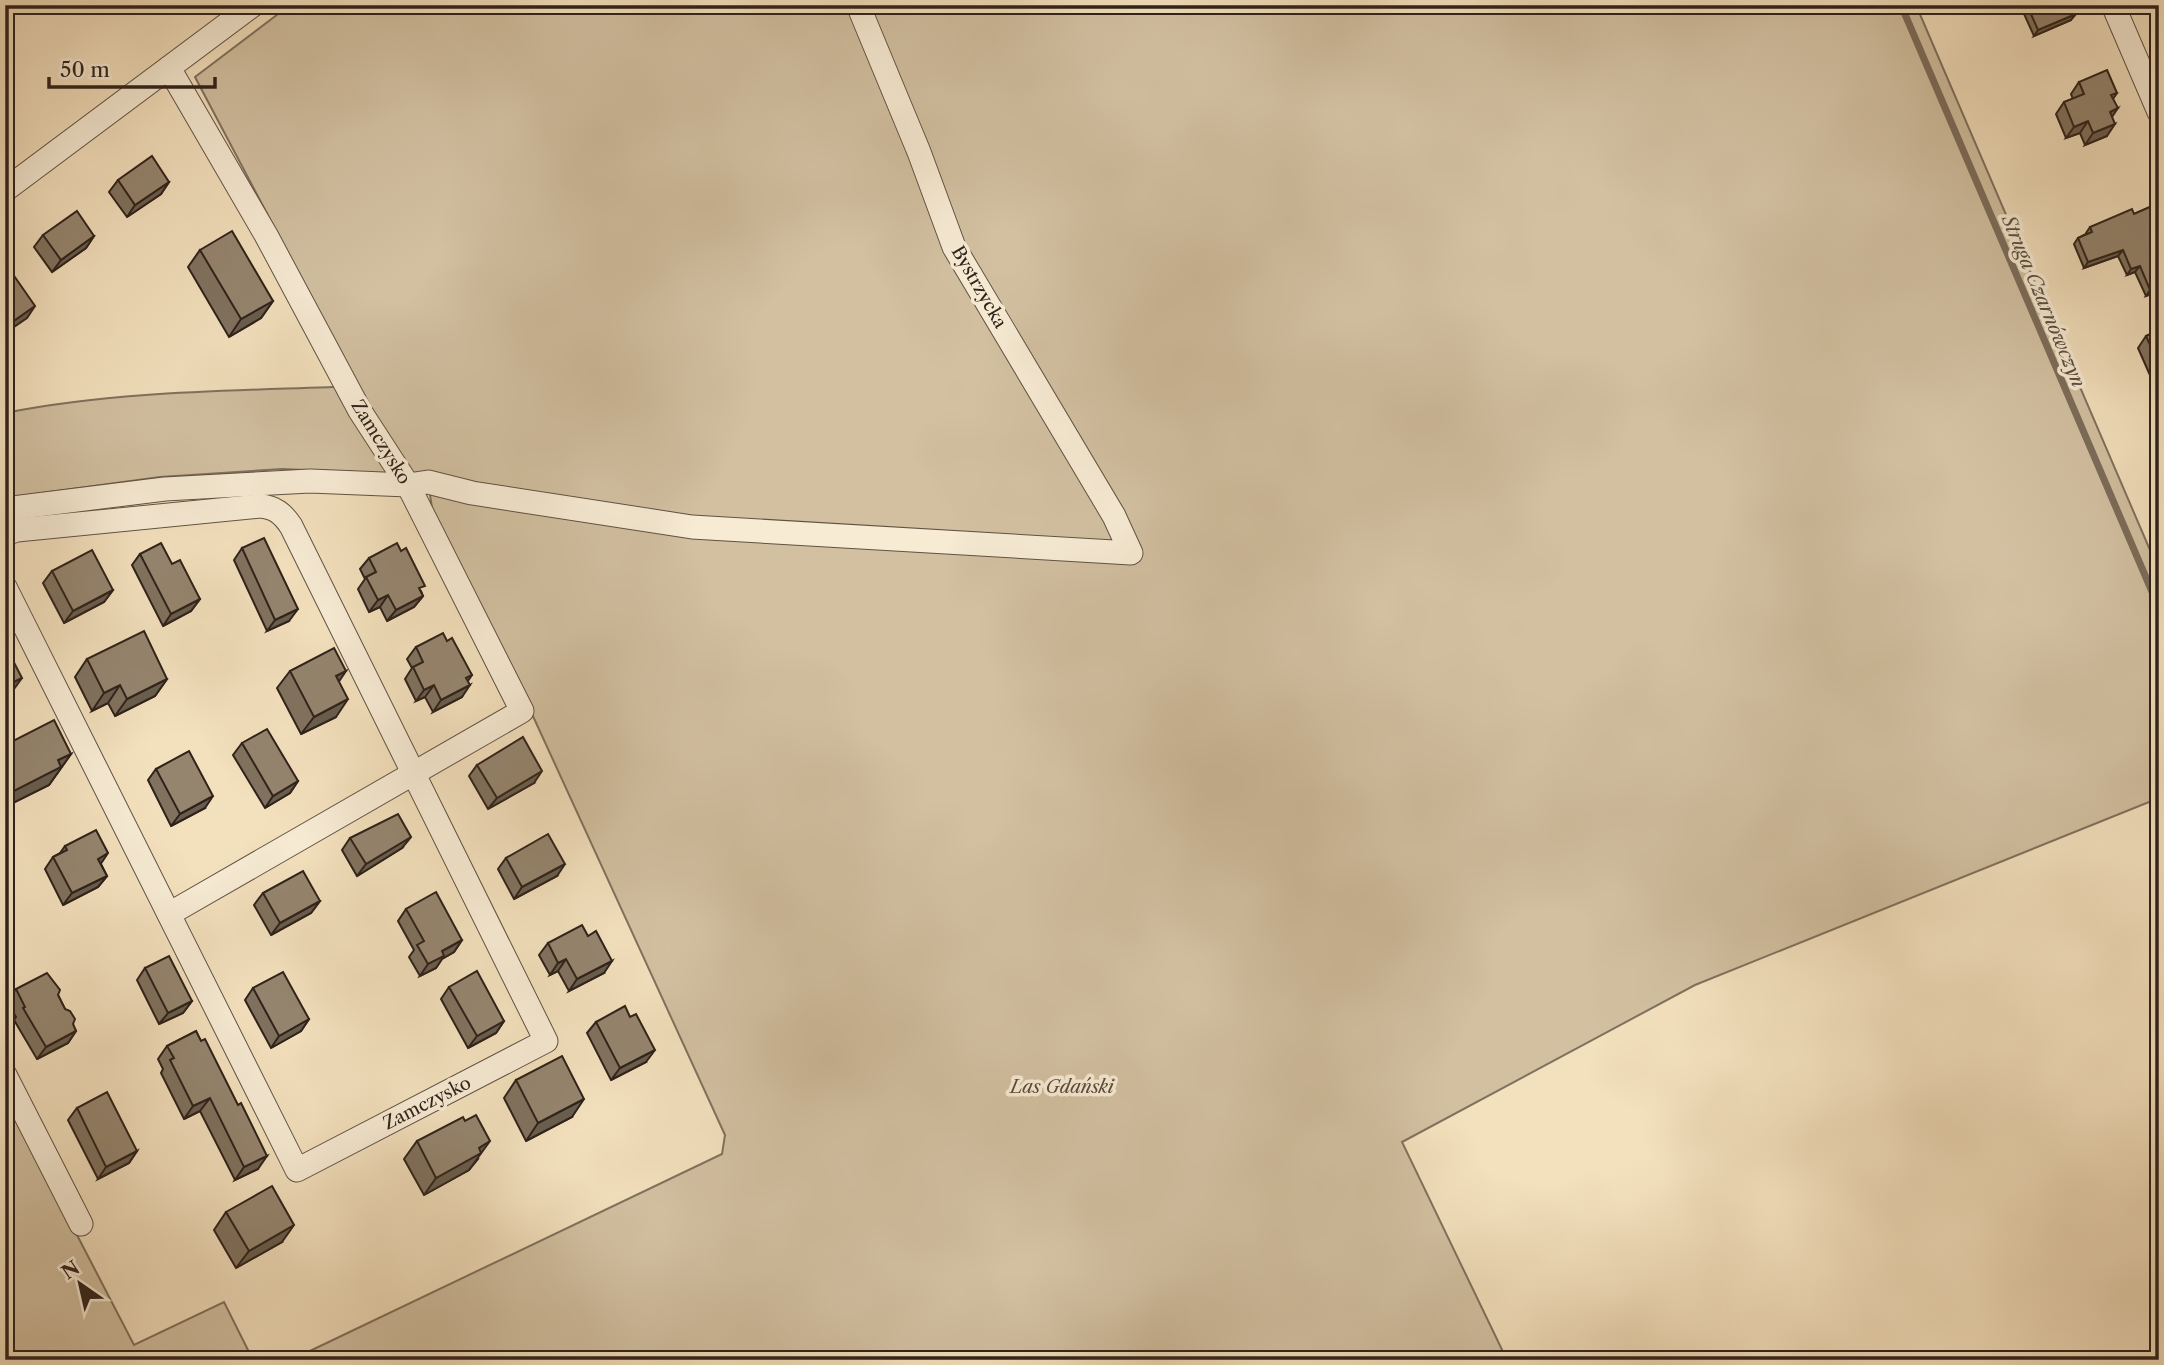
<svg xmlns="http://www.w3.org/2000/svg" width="2164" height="1365" font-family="'Libre Caslon Text',serif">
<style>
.green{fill:#d2c0a1;stroke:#80715e;stroke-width:2}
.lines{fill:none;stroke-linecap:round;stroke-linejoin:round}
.stream{stroke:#7c6d5b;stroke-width:7}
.minor-casing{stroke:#605243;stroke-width:25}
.minor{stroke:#f7ebd4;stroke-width:23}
.wall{fill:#80725f;stroke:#2f221a;stroke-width:2}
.shaded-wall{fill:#685d4e;stroke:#2f221a;stroke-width:2}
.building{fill:#95856f;stroke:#2f221a;stroke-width:2}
.labels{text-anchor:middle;stroke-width:7;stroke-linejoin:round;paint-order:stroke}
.street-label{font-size:18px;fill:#2f221a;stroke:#f7ebd4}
.park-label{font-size:18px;font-style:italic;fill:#584a3c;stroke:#f7ebd4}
.water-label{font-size:19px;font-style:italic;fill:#5c4e40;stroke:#f7ebd4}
</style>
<rect width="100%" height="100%" fill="#f3e0bd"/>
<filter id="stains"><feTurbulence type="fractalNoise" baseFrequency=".00286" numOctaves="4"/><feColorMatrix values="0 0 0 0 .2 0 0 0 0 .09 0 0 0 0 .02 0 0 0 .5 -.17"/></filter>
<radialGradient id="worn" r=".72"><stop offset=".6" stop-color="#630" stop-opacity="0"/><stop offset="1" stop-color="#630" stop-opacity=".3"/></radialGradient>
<!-- green -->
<g class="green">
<path d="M 290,5 L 1916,5 L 2159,571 L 2159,798 L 1695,985 L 1402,1142 L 1507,1360 L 291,1360 L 722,1154 L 725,1135 L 532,714 L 432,508 L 427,475 L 282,469 L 160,477 L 5,498 L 5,413 C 121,390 241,391 358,386 L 195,77 Z"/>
<path d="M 5,1096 L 134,1345 L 224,1302 L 253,1360 L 5,1360 Z"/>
</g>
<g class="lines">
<!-- stream -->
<path class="stream" d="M 1901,5 L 2159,608"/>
<defs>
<g id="minor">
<path d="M 2113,5 L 2159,112"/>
<path d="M 5,190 L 253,5"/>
<path d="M 5,509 L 165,489 L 310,481 L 408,485 L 428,482 L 472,493 L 692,527 L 1131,553 L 1114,516 L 954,247 L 919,152 L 858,5"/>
<path d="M 5,534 L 17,530 L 260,506 C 275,507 283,514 291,526 L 546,1041 L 297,1170 L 5,587"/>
<path d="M 169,914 L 522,711 L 408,485 L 360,411 L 266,235 L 169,68"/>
<path d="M 5,1075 L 81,1224"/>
</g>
</defs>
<!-- minor casing -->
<use href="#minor" class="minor-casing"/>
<!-- minor -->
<use href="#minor" class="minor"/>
</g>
<!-- wall -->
<g class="wall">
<path d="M 2020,5 L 2072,5 L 2071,20 L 2034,36 Z"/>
<path d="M 2079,82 L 2117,93 L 2113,99 L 2112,117 L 2107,136 L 2085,145 L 2080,133 L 2066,138 L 2056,114 L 2064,102 L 2073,99 L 2071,94 Z"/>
<path d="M 118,180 L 169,182 L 161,194 L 127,217 L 109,192 Z"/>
<path d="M 2159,203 L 2159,291 L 2146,296 L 2135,272 L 2127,275 L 2118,256 L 2084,268 L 2074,244 L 2078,238 L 2086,234 L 2086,233 L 2090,227 L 2134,214 Z"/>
<path d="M 43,235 L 94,236 L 86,248 L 52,272 L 34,247 Z"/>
<path d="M 200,250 L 273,301 L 261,318 L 229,337 L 188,267 Z"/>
<path d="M 2159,330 L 2159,380 L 2153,382 L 2138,348 L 2146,336 Z"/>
<path d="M 242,548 L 289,621 L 267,631 L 234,560 Z"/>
<path d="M 140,554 L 172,564 L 200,599 L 191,611 L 163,626 L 132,565 Z"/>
<path d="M 369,558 L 421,591 L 423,596 L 414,607 L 387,621 L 380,607 L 369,612 L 358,589 L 365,579 L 360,569 Z"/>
<path d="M 52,571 L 113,590 L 104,602 L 64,623 L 43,583 Z"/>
<path d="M 447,641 L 472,675 L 468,681 L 462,697 L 433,712 L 425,697 L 416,701 L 405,679 L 412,668 L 407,659 L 416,647 Z"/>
<path d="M 87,659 L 167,679 L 155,696 L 115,716 L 108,703 L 92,711 L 75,677 Z"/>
<path d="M 290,671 L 339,681 L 336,717 L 301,734 L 277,688 Z"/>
<path d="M 242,743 L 298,781 L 290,793 L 265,808 L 233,755 Z"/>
<path d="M 5,745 L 71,754 L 49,785 L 5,807 Z"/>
<path d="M 477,765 L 534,783 L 488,809 L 469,776 Z"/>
<path d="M 156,769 L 205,808 L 171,826 L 148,780 Z"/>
<path d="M 350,838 L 402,848 L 357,876 L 342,850 Z"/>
<path d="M 65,846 L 101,864 L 107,876 L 98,887 L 63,905 L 45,869 L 53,857 L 60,853 Z"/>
<path d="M 506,858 L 557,876 L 514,899 L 498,869 Z"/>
<path d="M 263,893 L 320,901 L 311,913 L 271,935 L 254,905 Z"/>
<path d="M 406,909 L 462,940 L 454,952 L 442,959 L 436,968 L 420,976 L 409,957 L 414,950 L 398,921 Z"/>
<path d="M 548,943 L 604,973 L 569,991 L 558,971 L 550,975 L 539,955 Z"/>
<path d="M 145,968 L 192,1001 L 183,1013 L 159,1024 L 137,980 Z"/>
<path d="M 449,987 L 504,1021 L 496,1033 L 468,1048 L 441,999 Z"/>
<path d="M 253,988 L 309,1019 L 301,1031 L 271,1048 L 245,1000 Z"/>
<path d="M 16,989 L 58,995 L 76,1031 L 68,1043 L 37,1059 L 14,1020 L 16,1017 L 7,1001 Z"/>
<path d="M 596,1022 L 646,1062 L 611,1080 L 587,1033 Z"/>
<path d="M 196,1031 L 258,1169 L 235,1180 L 200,1111 L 184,1119 L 161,1073 L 163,1069 L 158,1059 L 167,1046 Z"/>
<path d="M 516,1080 L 572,1117 L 526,1141 L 504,1098 Z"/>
<path d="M 77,1108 L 137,1151 L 129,1163 L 98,1179 L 68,1120 Z"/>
<path d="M 417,1141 L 478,1159 L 469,1170 L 424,1195 L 404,1159 Z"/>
<path d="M 226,1212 L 282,1242 L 236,1268 L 214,1230 Z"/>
</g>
<!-- shaded-wall -->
<g class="shaded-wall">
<path d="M 2076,14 L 2071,20 L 2034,36 L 2038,30 Z"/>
<path d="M 2118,108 L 2110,120 L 2110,112 Z"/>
<path d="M 2088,121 L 2080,133 L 2066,138 L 2074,127 Z"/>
<path d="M 2115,124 L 2107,136 L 2085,145 L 2093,133 Z"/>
<path d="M 169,182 L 161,194 L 127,217 L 135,205 Z"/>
<path d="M 94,236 L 86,248 L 52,272 L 61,260 Z"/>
<path d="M 2123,250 L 2118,256 L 2084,268 L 2088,262 Z"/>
<path d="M 2140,266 L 2135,272 L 2127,275 L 2131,269 Z"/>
<path d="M 2159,286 L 2159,291 L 2146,296 L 2150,290 Z"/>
<path d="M 273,301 L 261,318 L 229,337 L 241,319 Z"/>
<path d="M 35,306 L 27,318 L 5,333 L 5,327 Z"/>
<path d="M 2159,374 L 2159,380 L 2153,382 Z"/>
<path d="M 113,590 L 104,602 L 64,623 L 73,611 Z"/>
<path d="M 388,595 L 380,607 L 369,612 L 378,600 Z"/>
<path d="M 423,596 L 414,607 L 387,621 L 396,610 Z"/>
<path d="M 200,599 L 191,611 L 163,626 L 171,614 Z"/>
<path d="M 298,609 L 289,621 L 267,631 L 275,620 Z"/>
<path d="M 346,671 L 334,689 L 336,676 Z"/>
<path d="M 22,678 L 14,689 L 5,694 L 5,686 Z"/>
<path d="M 167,679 L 155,696 L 115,716 L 127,699 Z"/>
<path d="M 120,685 L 108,703 L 92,711 L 104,693 Z"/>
<path d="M 434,685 L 425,697 L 416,701 L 424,690 Z"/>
<path d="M 470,685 L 462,697 L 433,712 L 441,700 Z"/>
<path d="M 348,699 L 336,717 L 301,734 L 314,717 Z"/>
<path d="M 71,754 L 49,785 L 5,807 L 5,804 L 14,791 L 58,760 Z"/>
<path d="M 542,771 L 534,783 L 488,809 L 497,798 Z"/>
<path d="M 298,781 L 290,793 L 265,808 L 273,796 Z"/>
<path d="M 213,796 L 205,808 L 171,826 L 180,814 Z"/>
<path d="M 411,837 L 402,848 L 357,876 L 366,864 Z"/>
<path d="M 108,853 L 100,865 L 98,859 Z"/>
<path d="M 565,864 L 557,876 L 514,899 L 522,887 Z"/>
<path d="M 107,876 L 98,887 L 63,905 L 72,893 Z"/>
<path d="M 320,901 L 311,913 L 271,935 L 280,923 Z"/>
<path d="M 5,924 L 10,925 L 6,931 L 5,931 Z"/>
<path d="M 462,940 L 454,952 L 442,959 L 436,968 L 420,976 L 428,964 L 442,951 Z"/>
<path d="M 566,959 L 558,971 L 550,975 L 558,963 Z"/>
<path d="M 612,961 L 604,973 L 569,991 L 577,979 Z"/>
<path d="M 192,1001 L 183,1013 L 159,1024 L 168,1013 Z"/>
<path d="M 309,1019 L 301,1031 L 271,1048 L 279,1036 Z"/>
<path d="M 504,1021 L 496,1033 L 468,1048 L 477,1036 Z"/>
<path d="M 76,1031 L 68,1043 L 37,1059 L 46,1047 Z"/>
<path d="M 655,1050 L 646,1062 L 611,1080 L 620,1068 Z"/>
<path d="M 210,1098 L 200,1111 L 184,1119 L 193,1106 Z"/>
<path d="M 584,1099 L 572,1117 L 526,1141 L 538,1123 Z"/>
<path d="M 490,1141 L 469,1170 L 424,1195 L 436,1178 L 479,1148 Z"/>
<path d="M 137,1151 L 129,1163 L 98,1179 L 106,1167 Z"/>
<path d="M 267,1156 L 258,1169 L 235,1180 L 244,1167 Z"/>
<path d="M 294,1225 L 282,1242 L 236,1268 L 249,1251 Z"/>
</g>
<!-- building -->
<g class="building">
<path d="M 2027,5 L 2072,5 L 2076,14 L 2038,30 Z"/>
<path d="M 2107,70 L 2117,93 L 2111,95 L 2118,108 L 2110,112 L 2115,124 L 2093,133 L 2088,121 L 2074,127 L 2064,102 L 2084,94 L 2079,82 Z"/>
<path d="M 152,156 L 169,182 L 135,205 L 118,180 Z"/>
<path d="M 2159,203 L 2159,232 L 2157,233 L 2159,238 L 2159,286 L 2150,290 L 2140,266 L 2131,269 L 2123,250 L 2088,262 L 2078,238 L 2092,232 L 2090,227 L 2132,209 L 2134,214 Z"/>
<path d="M 77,211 L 94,236 L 61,260 L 43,235 Z"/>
<path d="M 232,231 L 273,301 L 241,319 L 200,250 Z"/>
<path d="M 10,270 L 35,306 L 5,327 L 5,273 Z"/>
<path d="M 2159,330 L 2159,365 L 2146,336 Z"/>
<path d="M 264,538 L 298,609 L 275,620 L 242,548 Z"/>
<path d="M 161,543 L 172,564 L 180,560 L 200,599 L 171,614 L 140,554 Z"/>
<path d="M 397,543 L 401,551 L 406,548 L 425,586 L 419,588 L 423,596 L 396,610 L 388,595 L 378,600 L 366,577 L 376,572 L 369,558 Z"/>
<path d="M 92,550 L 113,590 L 73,611 L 52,571 Z"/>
<path d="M 144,631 L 167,679 L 127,699 L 120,685 L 104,693 L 87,659 Z"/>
<path d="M 443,633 L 447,641 L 452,638 L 472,675 L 466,678 L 470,685 L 441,700 L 434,685 L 424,690 L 413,667 L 423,662 L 416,647 Z"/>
<path d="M 5,645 L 22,678 L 5,686 Z"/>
<path d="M 334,648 L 346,671 L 336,676 L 348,699 L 314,717 L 290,671 Z"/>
<path d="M 54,720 L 71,754 L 58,760 L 61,767 L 14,791 L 9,782 L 5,784 L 5,745 Z"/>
<path d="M 267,729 L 298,781 L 273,796 L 242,743 Z"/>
<path d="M 523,737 L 542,771 L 497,798 L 477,765 Z"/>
<path d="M 189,751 L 213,796 L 180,814 L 156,769 Z"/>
<path d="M 398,814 L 411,837 L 366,864 L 350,838 Z"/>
<path d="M 96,830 L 108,853 L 98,859 L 107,876 L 72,893 L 53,857 L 67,850 L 65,846 Z"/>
<path d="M 548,834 L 565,864 L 522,887 L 506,858 Z"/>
<path d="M 303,871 L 320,901 L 280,923 L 263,893 Z"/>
<path d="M 5,889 L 12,902 L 5,906 Z"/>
<path d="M 436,892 L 462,940 L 442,951 L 444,956 L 428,964 L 417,945 L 424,941 L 406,909 Z"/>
<path d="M 5,916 L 10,925 L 5,924 Z"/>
<path d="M 582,925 L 588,936 L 596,931 L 612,961 L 577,979 L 566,959 L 558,963 L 548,943 Z"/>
<path d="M 169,956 L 192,1001 L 168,1013 L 145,968 Z"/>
<path d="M 477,971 L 504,1021 L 477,1036 L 449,987 Z"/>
<path d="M 283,972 L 309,1019 L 279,1036 L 253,988 Z"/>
<path d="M 47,973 L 60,990 L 58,995 L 65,1009 L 70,1011 L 75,1019 L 73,1024 L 76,1031 L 46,1047 L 23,1008 L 25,1007 L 16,989 Z"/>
<path d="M 625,1006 L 630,1017 L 636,1014 L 655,1050 L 620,1068 L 596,1022 Z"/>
<path d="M 196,1031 L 201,1041 L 205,1039 L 238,1105 L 241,1103 L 267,1156 L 244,1167 L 210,1098 L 193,1106 L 170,1060 L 174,1058 L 167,1046 Z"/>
<path d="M 562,1056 L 584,1099 L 538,1123 L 516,1080 Z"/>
<path d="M 107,1092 L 137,1151 L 106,1167 L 77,1108 Z"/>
<path d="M 476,1115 L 490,1141 L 479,1148 L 481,1153 L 436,1178 L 417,1141 L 463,1117 L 465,1121 Z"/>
<path d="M 272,1186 L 294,1225 L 249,1251 L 226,1212 Z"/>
</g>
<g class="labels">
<!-- street labels -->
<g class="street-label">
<text transform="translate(979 287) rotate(60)" y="6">Bystrzycka</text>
<text transform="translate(381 442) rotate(58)" y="6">Zamczysko</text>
<text transform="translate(427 1103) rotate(-27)" y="6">Zamczysko</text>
</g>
<!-- park labels -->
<g class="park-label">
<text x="1062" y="1093">Las Gdański</text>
</g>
<!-- water labels -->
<g class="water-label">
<text transform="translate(2044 301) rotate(67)" y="7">Struga Czarnówczyn</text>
</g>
</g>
<!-- margin -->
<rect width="2164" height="1365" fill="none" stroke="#f3e0bd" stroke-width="28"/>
<rect x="7" y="7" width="2150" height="1351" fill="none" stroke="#2f221a" stroke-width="3.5"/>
<rect x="14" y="14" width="2136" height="1337" fill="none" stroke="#2f221a" stroke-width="2"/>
<!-- north arrow -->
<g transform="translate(80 1284) rotate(326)" stroke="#f7ebd4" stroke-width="5" paint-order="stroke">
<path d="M0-5L12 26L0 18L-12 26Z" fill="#2f221a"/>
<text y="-10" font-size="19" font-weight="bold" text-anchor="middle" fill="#2f221a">N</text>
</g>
<!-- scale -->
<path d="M49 77v10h166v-10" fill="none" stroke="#2f221a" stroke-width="3.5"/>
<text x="60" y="77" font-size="21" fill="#2f221a" stroke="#f7ebd4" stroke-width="5" paint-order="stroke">50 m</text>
<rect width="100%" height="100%" filter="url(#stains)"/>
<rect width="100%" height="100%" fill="url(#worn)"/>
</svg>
